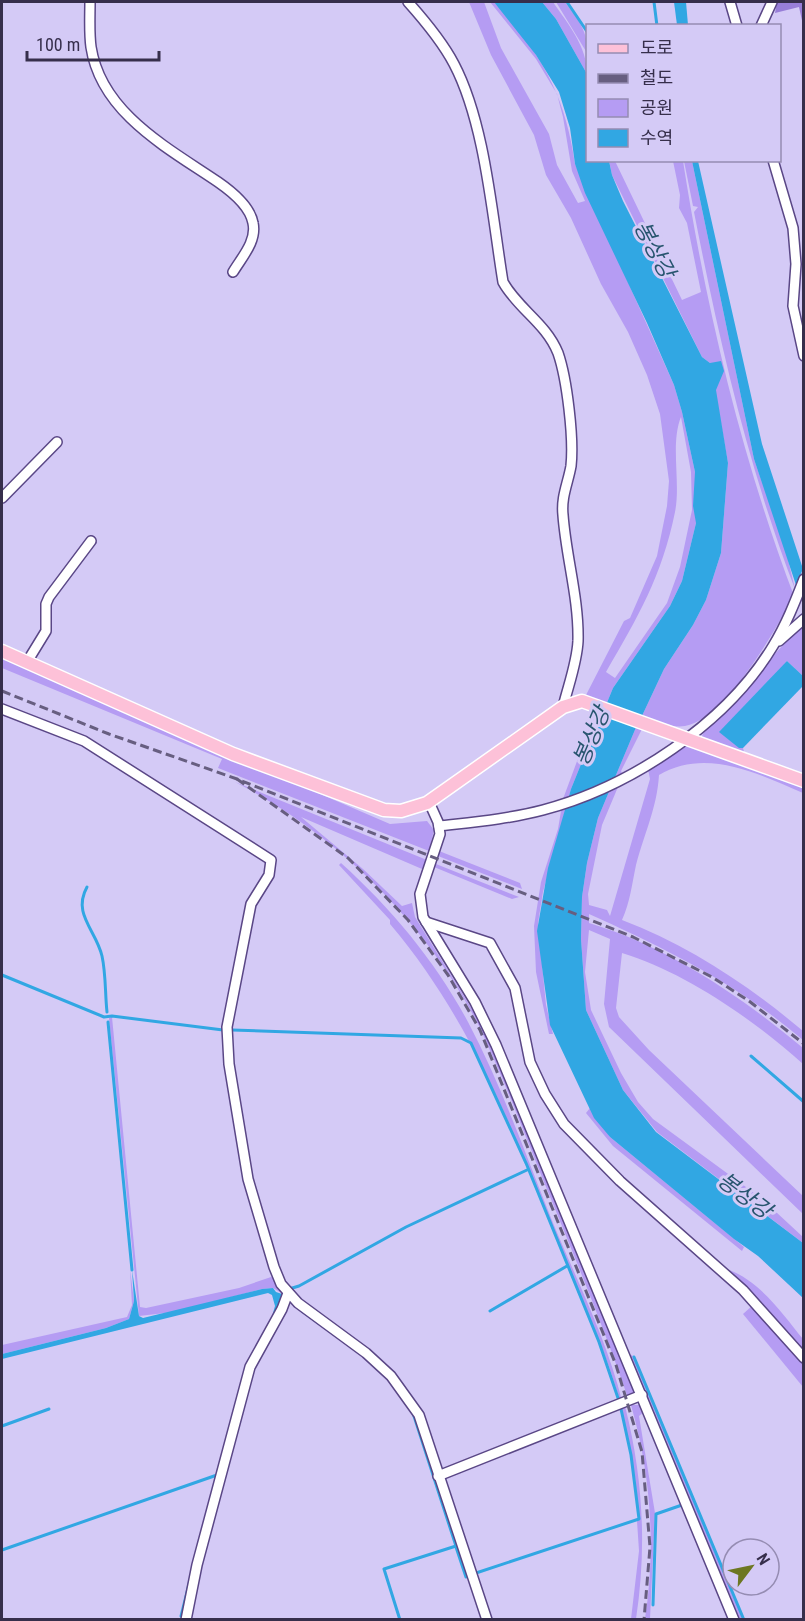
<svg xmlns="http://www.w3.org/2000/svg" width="805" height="1621" font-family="'Roboto Condensed','Noto Sans KR',sans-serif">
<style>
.green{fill:#b59cf3;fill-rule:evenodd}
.forest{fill:#987ed8}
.water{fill:#31a7e3}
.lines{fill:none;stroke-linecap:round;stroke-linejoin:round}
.stream{stroke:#31a7e3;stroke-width:3}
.minor-casing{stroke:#5a4786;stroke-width:12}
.major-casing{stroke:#fff;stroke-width:15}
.minor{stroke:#fff;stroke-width:9}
.major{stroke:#fdc1d8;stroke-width:12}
.rail{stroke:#675e80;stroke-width:3;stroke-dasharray:9 4.5;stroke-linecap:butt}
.labels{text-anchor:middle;stroke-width:6;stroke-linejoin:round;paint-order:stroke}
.water-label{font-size:22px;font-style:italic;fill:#28556f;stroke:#d4caf6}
</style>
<rect width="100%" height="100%" fill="#d4caf6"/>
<!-- green -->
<g class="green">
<path d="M 469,2 L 484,2 L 501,48 L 549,134 L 557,165 L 578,203 L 585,201 L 572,171 L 563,117 L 557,94 L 536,59 L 490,2 L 494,2 C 541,53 565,94 575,164 L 674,385 L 682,412 L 695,472 L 696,523 L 682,581 L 670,606 L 613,688 L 606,705 L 585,697 L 624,621 L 630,618 L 657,556 L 667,506 L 669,481 L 660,414 L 647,375 L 628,332 L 601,284 L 571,218 L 546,175 L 534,135 L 491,55 ZM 681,417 L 691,472 L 692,510 L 680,567 L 667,603 L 615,678 L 606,672 C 638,617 662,576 675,512 C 681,482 670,444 681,417 Z"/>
<path d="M 542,2 L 553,2 C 568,24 587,46 587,74 L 556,19 Z"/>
<path d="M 556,2 L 565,2 C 578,20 588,30 587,53 Z"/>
<path d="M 609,161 L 615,161 L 682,300 L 701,292 L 687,223 L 679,208 L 680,195 L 673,161 L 683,161 C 706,308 741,456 794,596 C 775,630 726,719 685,726 C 672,728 651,722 641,718 L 664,669 L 693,625 L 706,600 L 721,553 L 728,463 L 715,390 L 718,381 L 710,363 L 702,357 L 612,175 Z"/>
<path d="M 684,161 L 692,161 L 754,459 L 786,551 L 795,589 C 748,467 719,340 694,212 L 698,207 L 693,206 Z"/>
<path d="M 803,624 L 803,676 L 787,661 L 739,747 L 743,748 L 744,752 L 803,774 L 803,777 L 701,738 L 707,726 Z"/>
<path d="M 2,657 L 390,824 L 427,821 L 434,830 L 429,851 L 218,768 L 222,759 L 2,668 Z"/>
<path d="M 596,710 L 602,712 L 571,789 L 543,892 L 538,923 L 546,1005 L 553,1034 L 549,1034 L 536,972 L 534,926 L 541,882 L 558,829 L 563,799 Z"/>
<path d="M 637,725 L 643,727 L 621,771 L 623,775 L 602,825 L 588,894 L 589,905 L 607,910 L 610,916 L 650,779 L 648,769 L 686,744 L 803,785 L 803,793 C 759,774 706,747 659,775 C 657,808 644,834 636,865 C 632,884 630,902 622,920 C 690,946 748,985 803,1031 L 803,1040 C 737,984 667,949 589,914 L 589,923 C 667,946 742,997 803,1048 L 803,1064 C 754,1020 685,972 622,953 L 616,1008 L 619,1017 L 649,1050 L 803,1196 L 803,1214 L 609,1027 L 604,1004 L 610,939 L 589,930 L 585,972 L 591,1010 L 621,1073 L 638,1102 L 653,1119 L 761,1198 L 803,1237 L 803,1243 L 657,1132 L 623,1090 L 586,1010 L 581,939 L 582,897 L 587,863 L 598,818 Z"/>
<path d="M 235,782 L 427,860 L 422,869 L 301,817 L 363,869 L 402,906 L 412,903 L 415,917 L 481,1024 L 635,1392 L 628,1398 C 603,1325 573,1253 544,1182 C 523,1130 503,1077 479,1026 C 428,925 336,833 235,782 Z"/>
<path d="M 439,851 L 520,883 L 522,889 L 438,856 Z"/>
<path d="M 341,863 C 391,908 436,962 468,1022 C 502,1086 526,1156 553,1223 C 577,1281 607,1340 622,1401 L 620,1401 C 603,1343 577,1288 554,1231 C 509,1121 468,1016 390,924 L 390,920 L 339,865 Z"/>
<path d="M 436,864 L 519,897 L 512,899 L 434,867 Z"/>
<path d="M 112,1017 L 140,1307 L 146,1308 L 239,1288 L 274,1276 L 286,1295 L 285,1300 L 249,1367 L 184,1610 L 184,1619 L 181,1619 L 247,1367 L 285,1295 L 273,1288 L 262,1289 L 174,1312 L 139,1316 L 109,1018 Z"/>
<path d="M 590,1108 L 610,1137 L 744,1247 L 742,1251 L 613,1146 L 586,1113 Z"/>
<path d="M 723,1268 C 757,1277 782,1313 803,1339 L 803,1353 Z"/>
<path d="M 130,1269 L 134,1301 L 129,1319 L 106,1328 L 2,1354 L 2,1345 L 127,1317 L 132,1305 Z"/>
<path d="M 753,1305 L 803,1362 L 803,1387 L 743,1314 Z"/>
<path d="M 632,1355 L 743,1619 L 737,1619 L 629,1356 Z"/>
<path d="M 631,1405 L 641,1405 L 644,1412 L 639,1416 L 655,1513 L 650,1619 L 645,1619 C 656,1547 651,1475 631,1405 Z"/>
<path d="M 625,1406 C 643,1477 647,1547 636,1619 L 631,1619 L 639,1551 L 637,1521 L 639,1520 L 635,1477 L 621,1407 Z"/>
</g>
<!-- forest -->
<path class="forest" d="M 777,2 L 803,2 L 803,25 L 799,7 L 775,13 Z"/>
<!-- water -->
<g class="water">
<path d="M 494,2 L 542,2 L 556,19 L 587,74 L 588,160 L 609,161 L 612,175 L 623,201 L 702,357 L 710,363 L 721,361 L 724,371 L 716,390 L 728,463 L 721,553 L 706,600 L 693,625 L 664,669 L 641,718 L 606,705 L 613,688 L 670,606 L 682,581 L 696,523 L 693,506 L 695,472 L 682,412 L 674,385 L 647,323 L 585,193 L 575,164 L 570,128 L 559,92 L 536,55 Z"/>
<path d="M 674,2 L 686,2 L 688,25 L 677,25 Z"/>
<path d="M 692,161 L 698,161 L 762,444 L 803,569 L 796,585 L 754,459 Z"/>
<path d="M 787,661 L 803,676 L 803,686 L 743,748 L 739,748 L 719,732 Z"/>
<path d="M 602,712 L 637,725 L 598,818 L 587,863 L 582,897 L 581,939 L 586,1010 L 623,1090 L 656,1132 L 803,1243 L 803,1298 L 758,1256 L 734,1239 L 610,1137 L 594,1118 L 550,1025 L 537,931 L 548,868 L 571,789 Z"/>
<path d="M 132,1270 L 139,1316 L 143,1318 L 262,1289 L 273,1288 L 276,1292 L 285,1295 L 269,1327 L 275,1306 L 272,1295 L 268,1293 L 2,1359 L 2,1354 L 106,1328 L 129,1319 L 134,1301 Z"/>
</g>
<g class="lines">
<!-- stream -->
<g class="stream">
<path d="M 567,2 L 588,33"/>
<path d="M 654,2 L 657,26"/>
<path d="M 87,887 C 72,914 96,930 102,956 C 106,974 105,994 107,1012"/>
<path d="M 2,975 L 104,1017 L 112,1016 L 223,1030"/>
<path d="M 108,1022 L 132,1270"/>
<path d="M 232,1030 L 461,1038 L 471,1043 L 526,1163 L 599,1342 L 619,1401"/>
<path d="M 751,1056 L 804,1102"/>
<path d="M 289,1289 L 299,1286 L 406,1227 L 527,1170"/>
<path d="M 302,1311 L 338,1337"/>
<path d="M 490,1311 L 567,1266"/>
<path d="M 634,1357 L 744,1620"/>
<path d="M 2,1426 L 49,1409"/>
<path d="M 456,1547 L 466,1577"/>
<path d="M 2,1550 L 217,1475"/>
<path d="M 473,1574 L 639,1519 L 631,1455 L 621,1409"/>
<path d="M 653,1605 L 656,1514 L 682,1505"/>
<path d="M 181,1616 L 190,1580"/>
<path d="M 400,1620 L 384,1569 L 456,1546 L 413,1413"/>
</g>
<defs>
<g id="minor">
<path d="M 90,2 C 90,16 89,33 91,47 C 101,113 168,148 218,182 C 231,191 250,206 253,223 C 257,241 242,257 233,272"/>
<path d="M 408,2 C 425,21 442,41 454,64 C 485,123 492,215 503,282 C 518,309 546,323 558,353 C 567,379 574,438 571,466 C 568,483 561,497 563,515 C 566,557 579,598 578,641 C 577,663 568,686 563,707"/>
<path d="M 730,2 L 737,26"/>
<path d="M 761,26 L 772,2"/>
<path d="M 773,160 L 793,228 L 796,264 L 793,306 L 804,356"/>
<path d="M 2,498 L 57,442"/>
<path d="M 779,641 L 804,619"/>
<path d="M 27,662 L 46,631 L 46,604 L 49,597 L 91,541"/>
<path d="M 2,709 L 84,741 L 271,860 L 269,875 L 251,904 L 227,1027 L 229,1064 L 248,1179 L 274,1267 L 281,1284 L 298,1303 L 366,1353 L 391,1376 L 419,1415 L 487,1620"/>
<path d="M 429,802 L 438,822 L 440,834 L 420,894 L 423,917 L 475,1002 L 496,1045 L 734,1620"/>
<path d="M 439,826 C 474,822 509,819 543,810 C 630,787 726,724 773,646 C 786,625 795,602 804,579"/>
<path d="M 426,922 L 490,943 L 515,988 L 530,1062 L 545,1094 L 564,1124 L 620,1181 L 743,1290 L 804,1358"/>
<path d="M 438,1476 L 642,1395"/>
<path d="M 186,1620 L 197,1565 L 250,1367 L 282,1309 L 288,1293"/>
</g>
<path id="major" d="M 2,651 L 233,754 L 384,810 L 401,811 L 427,803 L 563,707 L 582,701 L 804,781"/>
</defs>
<!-- minor casing -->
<use href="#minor" class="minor-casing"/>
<!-- major casing -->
<use href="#major" class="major-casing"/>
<!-- minor -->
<use href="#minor" class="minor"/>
<!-- major -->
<use href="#major" class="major"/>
<!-- rail -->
<g class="rail">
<path d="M 2,691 L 109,734 L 237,779 L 633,937 L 712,977 L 749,1001 L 804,1044"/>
<path d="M 237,779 L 348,858 L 408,920 L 448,975 L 480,1030 L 616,1365 L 642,1452 L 650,1547 L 644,1620"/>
</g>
</g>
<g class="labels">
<!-- water labels -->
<g class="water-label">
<text transform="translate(655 249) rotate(62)" y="8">봉상강</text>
<text transform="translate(591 736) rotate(-67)" y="8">봉상강</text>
<text transform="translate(745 1195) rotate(37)" y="8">봉상강</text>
</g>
</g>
<!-- border -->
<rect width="805" height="1621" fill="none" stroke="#362e4b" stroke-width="6"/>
<!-- legend -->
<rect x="586" y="24" width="195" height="138" fill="#d4caf6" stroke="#958cb2" stroke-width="1.5"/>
<rect x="598" y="44" width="30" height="9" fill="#fdc1d8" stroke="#958cb2" stroke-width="1.5"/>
<text x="640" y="54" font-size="18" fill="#362e4b">도로</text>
<rect x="598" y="74" width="30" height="9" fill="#675e80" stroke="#958cb2" stroke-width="1.5"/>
<text x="640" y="84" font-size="18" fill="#362e4b">철도</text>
<rect x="598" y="99" width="30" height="18" fill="#b59cf3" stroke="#958cb2" stroke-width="1.5"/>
<text x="640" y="114" font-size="18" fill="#362e4b">공원</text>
<rect x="598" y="129" width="30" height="18" fill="#31a7e3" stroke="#958cb2" stroke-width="1.5"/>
<text x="640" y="144" font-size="18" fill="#362e4b">수역</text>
<!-- north arrow -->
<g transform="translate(751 1567) rotate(58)"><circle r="28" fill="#d4caf6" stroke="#958cb2" stroke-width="1.5"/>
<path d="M0-4.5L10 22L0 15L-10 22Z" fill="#6d7722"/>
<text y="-9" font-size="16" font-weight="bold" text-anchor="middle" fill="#362e4b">N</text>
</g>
<!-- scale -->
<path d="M27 51v9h132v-9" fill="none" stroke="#362e4b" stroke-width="3"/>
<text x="36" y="51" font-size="18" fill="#362e4b" stroke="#d4caf6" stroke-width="4.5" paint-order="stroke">100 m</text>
</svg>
